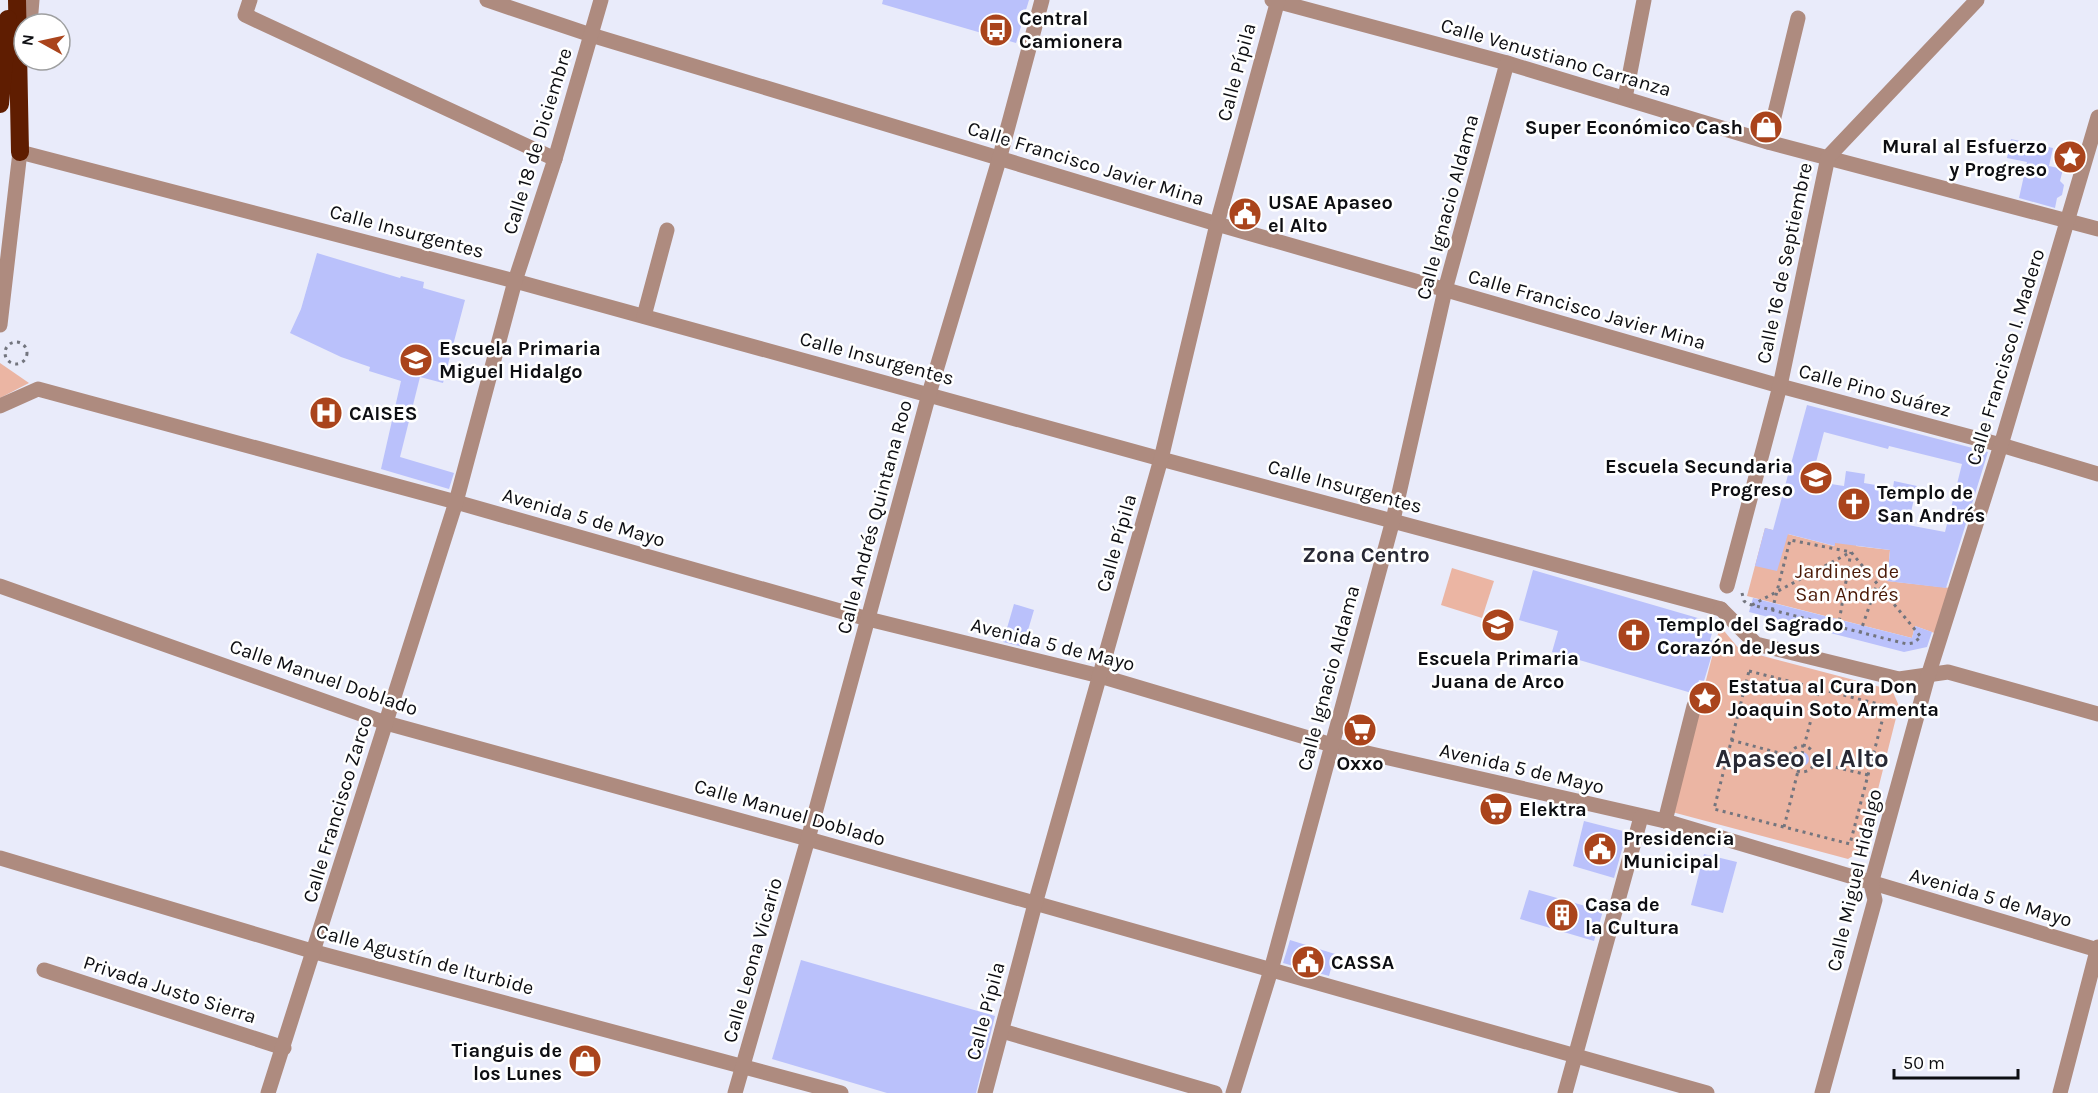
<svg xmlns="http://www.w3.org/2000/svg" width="2098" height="1093" font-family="Karla,sans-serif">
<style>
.green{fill:#ebb5a3}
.building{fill:#bac1fb;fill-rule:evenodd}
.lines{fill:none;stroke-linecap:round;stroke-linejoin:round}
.path{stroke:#73757e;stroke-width:3;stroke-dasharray:3 4.5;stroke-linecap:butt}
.minor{stroke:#ae8b7f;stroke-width:15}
.highway{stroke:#5f1d01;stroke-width:18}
.labels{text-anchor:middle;stroke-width:5;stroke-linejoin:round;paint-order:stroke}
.poi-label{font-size:20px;font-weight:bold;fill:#0d0e12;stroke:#fff;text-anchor:start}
.street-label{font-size:20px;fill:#0d0e12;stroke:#fff}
.park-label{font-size:20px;fill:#4a1906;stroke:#fff}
.quarter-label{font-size:22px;font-weight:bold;fill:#282934;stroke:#fff}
.district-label{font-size:26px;font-weight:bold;fill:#282934;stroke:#fff}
</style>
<rect width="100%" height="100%" fill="#e9ebfa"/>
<!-- green -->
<g class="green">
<path d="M 0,363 L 29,383 L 0,398 Z"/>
<path d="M 1838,522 L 1858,525 L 1856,546 L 1890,550 L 1887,581 L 1951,588 L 1940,635 L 1915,626 L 1912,638 L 1747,596 L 1765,528 L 1834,546 Z"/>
<path d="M 1452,568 L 1494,581 L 1482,618 L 1441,605 Z"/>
<path d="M 1720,626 L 1740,650 L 1892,690 L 1899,706 L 1863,849 L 1848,859 L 1672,812 Z"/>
</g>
<!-- building -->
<g class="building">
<path d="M 883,0 L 1029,0 L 1016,43 L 882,4 Z"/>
<path d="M 2011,139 L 2053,148 L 2049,166 L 2063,169 L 2060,181 L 2064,185 L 2062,195 L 2057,198 L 2055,208 L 2019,198 L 2027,162 L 2007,158 Z"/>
<path d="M 317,253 L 400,278 L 401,276 L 424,282 L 423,288 L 465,300 L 443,383 L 420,377 L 400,457 L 454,473 L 449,489 L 381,469 L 401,381 L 369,371 L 370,367 L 341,357 L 290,333 L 301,309 Z"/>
<path d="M 1807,405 L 1988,452 L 1946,588 L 1887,581 L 1890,550 L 1835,543 L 1835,546 L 1788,534 L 1777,571 L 1755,566 L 1765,528 L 1773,530 ZM 1824,432 L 1888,449 L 1889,446 L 1962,464 L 1945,532 L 1908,525 L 1917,486 L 1894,481 L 1893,488 L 1864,483 L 1865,474 L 1846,471 L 1844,486 L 1811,481 Z"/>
<path d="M 1533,570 L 1715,623 L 1710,640 L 1716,641 L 1704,681 L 1699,680 L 1695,694 L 1552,652 L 1558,631 L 1519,620 Z"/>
<path d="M 1753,598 L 1912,638 L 1915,626 L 1932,632 L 1927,647 L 1904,652 L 1749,612 Z"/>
<path d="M 1014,604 L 1034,610 L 1023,647 L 1003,642 Z"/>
<circle cx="1802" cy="759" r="7"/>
<path d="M 1584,821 L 1627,832 L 1614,878 L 1573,866 Z"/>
<path d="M 1704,854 L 1737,862 L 1723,913 L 1691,905 Z"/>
<path d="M 1529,890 L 1603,911 L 1594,941 L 1520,919 Z"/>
<path d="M 1290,940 L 1335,954 L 1329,976 L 1283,963 Z"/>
<path d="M 801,960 L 995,1016 L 976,1093 L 887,1093 L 772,1059 Z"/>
</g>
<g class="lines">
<!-- path -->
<g class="path">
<circle cx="16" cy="353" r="11"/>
<path d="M 1742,593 L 1744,601 L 1748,604 L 1907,644 L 1913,643 L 1921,637 L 1851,552 L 1790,540 L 1772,611"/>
<path d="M 1752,605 L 1849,553"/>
<path d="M 1838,628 L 1851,552"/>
<path d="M 1860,633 L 1877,584"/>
<path d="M 1749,671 L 1886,706 L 1850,844 L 1714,809 Z"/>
<path d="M 1731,740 L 1790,756"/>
<circle cx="1802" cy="759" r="13"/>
<path d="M 1802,754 L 1819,689"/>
<path d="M 1814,762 L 1868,775"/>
<path d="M 1784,827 L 1798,771"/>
</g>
<!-- minor -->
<g class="minor">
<path d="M 250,0 L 245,15 L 555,159"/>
<path d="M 487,0 L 591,35 L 1217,224 L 1780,386 L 2001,445 L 2098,474"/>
<path d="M 1272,0 L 1507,63 L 1768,142 L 2098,229"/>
<path d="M 30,24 L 32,0"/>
<path d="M 1625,98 L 1644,0"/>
<path d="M 1768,142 L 1798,18"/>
<path d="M 20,152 L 515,281 L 1161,459 L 1721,609"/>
<path d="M 644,316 L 667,230"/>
<path d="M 0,325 L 21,143"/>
<path d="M 0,406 L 38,389 L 456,502 L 868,619 L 1100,676 L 1332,745 L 1665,821 L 2098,950"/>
<path d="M 0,586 L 386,723 L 808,839 L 1707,1093"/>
<path d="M 1727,586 L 1780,386 L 1828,157 L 1977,0"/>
<path d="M 1721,609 L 1756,644 L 1899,679 L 1948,672 L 2098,714"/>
<path d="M 1665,821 L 1694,706"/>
<path d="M 0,858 L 315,952 L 841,1093"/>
<path d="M 44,970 L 284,1048"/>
<path d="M 1002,1031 L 1215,1093"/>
<path d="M 268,1093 L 456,502 L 515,281 L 555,159 L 601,0"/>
<path d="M 735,1093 L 808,839 L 929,394 L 999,160 L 1042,0"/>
<path d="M 985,1093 L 1035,904 L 1161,459 L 1217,224 L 1278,0"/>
<path d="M 1233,1093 L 1271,970 L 1393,520 L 1445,290 L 1507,63"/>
<path d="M 1565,1093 L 1641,817"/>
<path d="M 1822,1093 L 1875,900 L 1871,884 L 1928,676 L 2001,445 L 2098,117"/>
<path d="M 2060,1093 L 2098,947"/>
</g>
<!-- highway -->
<g class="highway">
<path d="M 17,0 L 20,152"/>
<path d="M 0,104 L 8,19"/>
</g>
</g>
<!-- icons -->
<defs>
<symbol id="bus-disc" viewBox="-11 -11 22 22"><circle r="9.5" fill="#aa441c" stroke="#fff"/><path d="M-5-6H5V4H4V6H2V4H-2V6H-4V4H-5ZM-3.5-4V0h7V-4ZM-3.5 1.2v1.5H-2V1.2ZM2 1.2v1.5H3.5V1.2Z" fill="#fff"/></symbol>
<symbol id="shop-disc" viewBox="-11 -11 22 22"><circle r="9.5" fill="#aa441c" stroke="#fff"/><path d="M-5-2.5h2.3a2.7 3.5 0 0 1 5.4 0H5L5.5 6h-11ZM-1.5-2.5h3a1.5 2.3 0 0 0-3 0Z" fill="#fff"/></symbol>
<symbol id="sight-disc" viewBox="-11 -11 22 22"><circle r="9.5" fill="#aa441c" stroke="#fff"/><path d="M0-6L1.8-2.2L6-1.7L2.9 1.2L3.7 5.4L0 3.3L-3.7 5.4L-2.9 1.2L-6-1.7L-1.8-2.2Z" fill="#fff"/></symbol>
<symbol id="civic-disc" viewBox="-11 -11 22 22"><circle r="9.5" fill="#aa441c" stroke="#fff"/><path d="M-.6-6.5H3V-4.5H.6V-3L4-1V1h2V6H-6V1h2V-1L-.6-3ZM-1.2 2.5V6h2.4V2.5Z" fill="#fff"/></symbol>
<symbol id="school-disc" viewBox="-11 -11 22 22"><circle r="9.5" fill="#aa441c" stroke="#fff"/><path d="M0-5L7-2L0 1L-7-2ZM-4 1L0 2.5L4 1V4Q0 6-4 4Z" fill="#fff"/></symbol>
<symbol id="hospital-disc" viewBox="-11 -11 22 22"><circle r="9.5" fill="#aa441c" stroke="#fff"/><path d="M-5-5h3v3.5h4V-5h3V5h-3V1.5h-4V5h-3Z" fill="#fff"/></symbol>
<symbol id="church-disc" viewBox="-11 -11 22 22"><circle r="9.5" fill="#aa441c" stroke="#fff"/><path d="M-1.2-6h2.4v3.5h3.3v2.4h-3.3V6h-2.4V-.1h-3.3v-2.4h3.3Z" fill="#fff"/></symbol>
<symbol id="supermarket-disc" viewBox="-11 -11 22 22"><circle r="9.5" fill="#aa441c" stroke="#fff"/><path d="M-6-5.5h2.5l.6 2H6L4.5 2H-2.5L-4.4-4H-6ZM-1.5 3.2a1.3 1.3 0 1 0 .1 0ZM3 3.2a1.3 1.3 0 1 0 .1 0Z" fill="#fff"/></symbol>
<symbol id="building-disc" viewBox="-11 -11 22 22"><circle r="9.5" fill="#aa441c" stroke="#fff"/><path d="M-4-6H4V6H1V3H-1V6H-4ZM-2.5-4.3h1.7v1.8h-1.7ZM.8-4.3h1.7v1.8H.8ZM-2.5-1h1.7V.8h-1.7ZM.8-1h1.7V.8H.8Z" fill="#fff"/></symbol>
</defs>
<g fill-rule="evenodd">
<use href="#bus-disc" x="977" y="11" width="38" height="38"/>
<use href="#shop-disc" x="1747" y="108" width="38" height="38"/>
<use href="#sight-disc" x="2051" y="138" width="38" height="38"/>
<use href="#civic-disc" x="1226" y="195" width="38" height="38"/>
<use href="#school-disc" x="397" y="341" width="38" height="38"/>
<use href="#hospital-disc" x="307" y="394" width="38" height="38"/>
<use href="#school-disc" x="1797" y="459" width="38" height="38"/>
<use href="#church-disc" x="1835" y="485" width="38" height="38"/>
<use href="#school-disc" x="1479" y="606" width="38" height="38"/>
<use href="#church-disc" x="1615" y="616" width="38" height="38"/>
<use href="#sight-disc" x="1686" y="679" width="38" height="38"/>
<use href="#supermarket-disc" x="1341" y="711" width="38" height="38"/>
<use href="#supermarket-disc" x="1477" y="790" width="38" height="38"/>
<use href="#civic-disc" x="1581" y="830" width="38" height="38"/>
<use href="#building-disc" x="1543" y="896" width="38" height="38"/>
<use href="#civic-disc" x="1289" y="943" width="38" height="38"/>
<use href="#shop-disc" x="566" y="1042" width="38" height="38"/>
</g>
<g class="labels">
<!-- poi labels -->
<g class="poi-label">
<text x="1019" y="25">Central<tspan x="1019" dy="23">Camionera</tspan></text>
<text x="1743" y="134" text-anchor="end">Super Económico Cash</text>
<text x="2047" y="153" text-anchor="end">Mural al Esfuerzo<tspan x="2047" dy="23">y Progreso</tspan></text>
<text x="1268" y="209">USAE Apaseo<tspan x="1268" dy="23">el Alto</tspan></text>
<text x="439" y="355">Escuela Primaria<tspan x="439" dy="23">Miguel Hidalgo</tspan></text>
<text x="349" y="420">CAISES</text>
<text x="1793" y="473" text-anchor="end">Escuela Secundaria<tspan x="1793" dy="23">Progreso</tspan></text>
<text x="1877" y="499">Templo de<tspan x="1877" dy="23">San Andrés</tspan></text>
<text x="1657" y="631">Templo del Sagrado<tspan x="1657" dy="23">Corazón de Jesus</tspan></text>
<text x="1498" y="665" text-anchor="middle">Escuela Primaria<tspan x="1498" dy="23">Juana de Arco</tspan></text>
<text x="1728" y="693">Estatua al Cura Don<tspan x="1728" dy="23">Joaquin Soto Armenta</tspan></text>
<text x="1360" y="770" text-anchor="middle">Oxxo</text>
<text x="1519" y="816">Elektra</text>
<text x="1623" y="845">Presidencia<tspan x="1623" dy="23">Municipal</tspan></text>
<text x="1585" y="911">Casa de<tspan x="1585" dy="23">la Cultura</tspan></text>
<text x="1331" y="969">CASSA</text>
<text x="562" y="1057" text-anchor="end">Tianguis de<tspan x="562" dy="23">los Lunes</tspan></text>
</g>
<!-- street labels -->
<g class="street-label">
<text transform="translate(1556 57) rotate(16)" y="7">Calle Venustiano Carranza</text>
<text transform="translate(1236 72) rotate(-75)" y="7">Calle Pípila</text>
<text transform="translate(537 141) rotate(-73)" y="7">Calle 18 de Diciembre</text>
<text transform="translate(1086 163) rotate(17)" y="7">Calle Francisco Javier Mina</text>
<text transform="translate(1447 207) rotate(-75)" y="7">Calle Ignacio Aldama</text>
<text transform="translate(407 231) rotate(15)" y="7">Calle Insurgentes</text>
<text transform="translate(1784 263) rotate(-78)" y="7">Calle 16 de Septiembre</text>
<text transform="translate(1587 309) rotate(16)" y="7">Calle Francisco Javier Mina</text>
<text transform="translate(2005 357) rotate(-73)" y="7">Calle Francisco I. Madero</text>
<text transform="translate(877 358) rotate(15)" y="7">Calle Insurgentes</text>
<text transform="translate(1875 390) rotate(15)" y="7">Calle Pino Suárez</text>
<text transform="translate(1345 486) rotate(15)" y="7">Calle Insurgentes</text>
<text transform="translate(584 517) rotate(16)" y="7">Avenida 5 de Mayo</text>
<text transform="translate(874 517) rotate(-75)" y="7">Calle Andrés Quintana Roo</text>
<text transform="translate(1116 543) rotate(-74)" y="7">Calle Pípila</text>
<text transform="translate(1053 644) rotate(14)" y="7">Avenida 5 de Mayo</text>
<text transform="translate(324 677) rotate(19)" y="7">Calle Manuel Doblado</text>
<text transform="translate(1328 678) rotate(-75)" y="7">Calle Ignacio Aldama</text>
<text transform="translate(1522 768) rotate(13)" y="7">Avenida 5 de Mayo</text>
<text transform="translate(337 809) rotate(-73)" y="7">Calle Francisco Zarco</text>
<text transform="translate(790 812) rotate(16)" y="7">Calle Manuel Doblado</text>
<text transform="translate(1854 880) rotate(-77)" y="7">Calle Miguel Hidalgo</text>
<text transform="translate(1991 897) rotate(16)" y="7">Avenida 5 de Mayo</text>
<text transform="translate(425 959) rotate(15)" y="7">Calle Agustín de Iturbide</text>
<text transform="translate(752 960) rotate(-74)" y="7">Calle Leona Vicario</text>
<text transform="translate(170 989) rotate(18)" y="7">Privada Justo Sierra</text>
<text transform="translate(985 1011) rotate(-75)" y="7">Calle Pípila</text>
</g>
<!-- park labels -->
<g class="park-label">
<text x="1847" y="578">Jardines de<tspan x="1847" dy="23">San Andrés</tspan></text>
</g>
<!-- quarter labels -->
<g class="quarter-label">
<text x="1366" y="562">Zona Centro</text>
</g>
<!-- district labels -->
<g class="district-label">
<text x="1802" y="767">Apaseo el Alto</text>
</g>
</g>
<!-- north arrow -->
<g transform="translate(42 42) rotate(278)"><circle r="28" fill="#ffffff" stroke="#9e9fa0" stroke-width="1.5"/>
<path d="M0-4.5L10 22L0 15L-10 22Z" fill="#aa441c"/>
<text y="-9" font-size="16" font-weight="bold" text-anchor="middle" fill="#0d0e12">N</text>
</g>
<!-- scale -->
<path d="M1894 1069v9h124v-9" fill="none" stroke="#0d0e12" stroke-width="3"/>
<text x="1903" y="1069" font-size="18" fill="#0d0e12" stroke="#ffffff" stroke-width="4.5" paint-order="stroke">50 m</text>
</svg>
